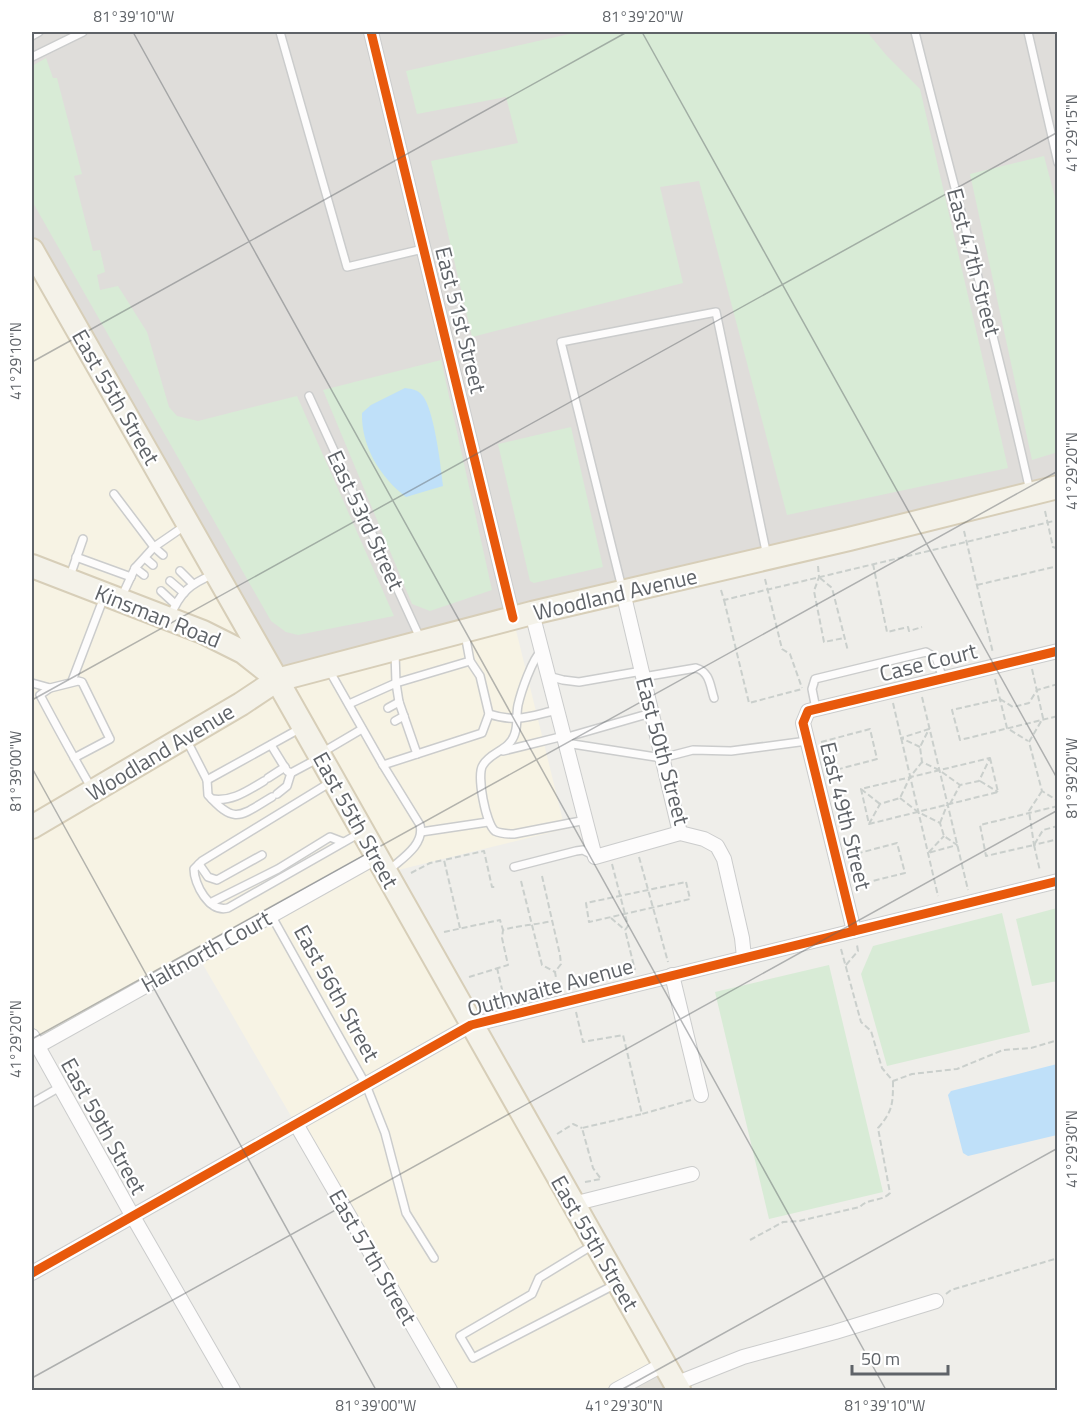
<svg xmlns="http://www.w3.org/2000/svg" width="1089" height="1422" font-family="'Titillium Web',sans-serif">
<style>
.commercial{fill:#f7f3e4}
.industrial{fill:#dfddda}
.education{fill:#e2e0da}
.green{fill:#d8ebd6}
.water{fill:#bfe0f9}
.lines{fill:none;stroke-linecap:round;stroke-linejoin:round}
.lane-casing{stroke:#cbcccc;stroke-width:10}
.street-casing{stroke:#cbcccc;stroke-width:16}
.primary-casing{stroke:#d7ceb8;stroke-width:26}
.path{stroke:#cacfcc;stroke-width:2;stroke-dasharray:6 3;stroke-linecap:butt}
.lane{stroke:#fdfcfc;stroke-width:7}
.street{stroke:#fdfcfc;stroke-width:14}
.primary{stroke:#f4f2e9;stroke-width:22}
.cycleway-casing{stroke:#fff;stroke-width:13}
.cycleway{stroke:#e8590c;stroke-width:9}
.ticks{fill:none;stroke:#5f6368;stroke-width:1.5;stroke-opacity:0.45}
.labels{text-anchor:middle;stroke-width:4.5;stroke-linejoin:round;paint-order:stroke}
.street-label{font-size:22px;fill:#5f6368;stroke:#fff}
.neatline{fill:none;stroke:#5f6368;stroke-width:2}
.ticks-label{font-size:15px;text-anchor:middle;fill:#5f6368}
</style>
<rect width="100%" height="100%" fill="#efeeea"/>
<!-- commercial -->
<path class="commercial" d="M 32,250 L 513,618 L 565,829 L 386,873 L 664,1364 L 616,1390 L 450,1390 L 198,956 L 38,1046 L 32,1036 Z"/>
<!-- industrial -->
<path class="industrial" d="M 32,32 L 1057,32 L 1057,487 L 277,680 L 32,250 Z"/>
<!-- education -->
<path class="education" d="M 664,1364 L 679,1390 L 616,1390 Z"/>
<!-- green -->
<g class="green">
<path d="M 578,32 L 867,32 L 887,56 L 920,89 L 1008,468 L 787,515 L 699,181 L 660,187 L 683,283 L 472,337 L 431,161 L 518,143 L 506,97 L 417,114 L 406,71 Z"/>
<path d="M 46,58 L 53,78 L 57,78 L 82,174 L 74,176 L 93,251 L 100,250 L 105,272 L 97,275 L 100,290 L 118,286 L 147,332 L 169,407 L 177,416 L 198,421 L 297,396 L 394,616 L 298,635 L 286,632 L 271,621 L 32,201 L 32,66 Z"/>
<path d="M 1044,156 L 1058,209 L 1058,452 L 1032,460 L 970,174 Z"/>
<path d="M 441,360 L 492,590 L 430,611 L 412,604 L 323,390 Z"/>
<path d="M 571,427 L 603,567 L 534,583 L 530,581 L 498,444 Z"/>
<path d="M 1057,908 L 1057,981 L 1032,986 L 1016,919 Z"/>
<path d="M 1002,913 L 1030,1032 L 887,1066 L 861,974 L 873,946 Z"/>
<path d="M 829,965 L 883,1192 L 769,1219 L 715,992 Z"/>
</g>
<!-- water -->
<g class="water">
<path d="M 405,388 C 412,389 418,390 422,395 C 434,408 441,467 443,486 L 406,497 C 380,477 361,446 362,413 L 371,405 Z"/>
<path d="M 1057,1064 L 1057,1135 L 968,1156 L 963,1153 L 948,1095 L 951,1091 Z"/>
</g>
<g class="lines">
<defs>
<g id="lane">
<path d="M 280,32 L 347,267 L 423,249"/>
<path d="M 915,32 C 953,185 996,337 1030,491"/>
<path d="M 1028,32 L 1058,163"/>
<path d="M 32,36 L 39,32"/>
<path d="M 32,57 L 83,32"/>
<path d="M 309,396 L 420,638"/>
<path d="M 114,494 L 154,547 L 163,555"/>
<path d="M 76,557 L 131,577"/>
<path d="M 145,558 L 153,565"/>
<path d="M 135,568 L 144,575"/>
<path d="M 180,571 L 192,583"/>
<path d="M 70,576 L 83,539"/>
<path d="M 170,581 L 184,593"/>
<path d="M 622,588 L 561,342 L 716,312 L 767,556"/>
<path d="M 161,591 L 175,604"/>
<path d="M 121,598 L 135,568 L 154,547 L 186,525"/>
<path d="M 170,617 C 180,592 190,584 214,574"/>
<path d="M 542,650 C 532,659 521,692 518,705 C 516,715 518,724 515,733 C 510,751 491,751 483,765 C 476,775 486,824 495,831 C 501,834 508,834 514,834 L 586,820"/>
<path d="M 395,652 L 396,683 L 470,661"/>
<path d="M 329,670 L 383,765 L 482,733 L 489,714 L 480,676 L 470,661 L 465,634"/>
<path d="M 548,676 L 563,680 L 579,682 L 642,671"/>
<path d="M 643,677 L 696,668 C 710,672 710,686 714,698"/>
<path d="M 72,681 L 104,597"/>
<path d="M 32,683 L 50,688"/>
<path d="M 349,704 L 396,683 L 399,702 L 417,754"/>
<path d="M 388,708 L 399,702"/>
<path d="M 816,709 L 812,689 L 815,679 L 926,652 L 936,658 L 943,679"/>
<path d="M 489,714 C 517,723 530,716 557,710"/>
<path d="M 395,721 L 404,716"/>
<path d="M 564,738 L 651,713"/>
<path d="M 186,739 L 207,780 L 208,795 C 235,825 240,816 272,797"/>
<path d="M 566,743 L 662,758 L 693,750 L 731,751 L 807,741"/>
<path d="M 271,745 L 287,771 L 291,773 L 319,758"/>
<path d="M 503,751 L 564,736"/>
<path d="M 323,752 L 362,729"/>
<path d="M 74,758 L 110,739 L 82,682 L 78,681 L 50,688 L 40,695 C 57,727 74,758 92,789"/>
<path d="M 383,765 L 420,825 C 425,845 401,859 388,871"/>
<path d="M 268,778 L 285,767"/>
<path d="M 207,780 L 301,728"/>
<path d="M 331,782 L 202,861 L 194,869 C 194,884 209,913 228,908 L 360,833"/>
<path d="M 277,794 L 287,786 L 291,773"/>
<path d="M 212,799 C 232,802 247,791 264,781"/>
<path d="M 421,832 L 488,822"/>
<path d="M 199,864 L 208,877 L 217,880 L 262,855"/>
<path d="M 514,867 L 576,851 L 583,850 L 593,855"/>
<path d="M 210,903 L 278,869 L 330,837 L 343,842"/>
<path d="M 271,915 L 366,1085 L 385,1133 L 406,1213 L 434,1258"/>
<path d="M 32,1103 L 60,1087"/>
<path d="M 593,1245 L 539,1278 L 532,1294 L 460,1336 L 473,1358 L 616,1284"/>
</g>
<g id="street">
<path d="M 371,32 L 513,618"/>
<path d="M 623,592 L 680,833"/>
<path d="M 532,613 L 595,857 L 680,833 L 704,839 L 717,846 L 724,859 L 742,938 L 744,957"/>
<path d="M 854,931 L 803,723 L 808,711 L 1058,651"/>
<path d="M 672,975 L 701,1095"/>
<path d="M 32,1036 L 132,1215 L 233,1390"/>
<path d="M 38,1046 L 376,857"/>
<path d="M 296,1124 L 450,1390"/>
<path d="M 573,1204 L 692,1174"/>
<path d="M 32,1273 L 471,1025 L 1058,881"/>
<path d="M 675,1384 L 743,1357 L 835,1332 L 936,1301"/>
<path d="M 616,1390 L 664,1364"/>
</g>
<g id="primary">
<path d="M 32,250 L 277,680 L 679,1390"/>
<path d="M 32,566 L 203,632 L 243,652 L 267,671"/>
<path d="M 32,827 L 241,704 L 277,680 L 532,613 L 849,539 L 1058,487"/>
</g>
</defs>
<!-- lane casing -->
<use href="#lane" class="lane-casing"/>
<!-- street casing -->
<use href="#street" class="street-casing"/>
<!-- primary casing -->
<use href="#primary" class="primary-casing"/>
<!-- path -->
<g class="path">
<path d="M 1045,511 L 1053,547 L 1058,549"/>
<path d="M 964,531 L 993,653"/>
<path d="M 873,564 L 887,632 L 908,627 L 909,631 L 922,627"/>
<path d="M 818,566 L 819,577 L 814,591 L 824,642 L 844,638"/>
<path d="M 820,578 L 832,588 L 848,651"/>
<path d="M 765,579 L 782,649 L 790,654 L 802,688"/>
<path d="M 977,585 L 1058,566"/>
<path d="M 721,590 L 724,600 L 1058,520"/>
<path d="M 724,600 L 749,703 L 802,689"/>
<path d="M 1032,669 L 1043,718 L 1029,742 L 1042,791 L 1058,801"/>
<path d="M 995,679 L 1007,728 L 1028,741"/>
<path d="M 1058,684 L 1037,690 L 1029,703 L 1013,707 L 1000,699 L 952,710 L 960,740 L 1058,716"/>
<path d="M 922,697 L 968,890"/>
<path d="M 893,703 L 938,896"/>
<path d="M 821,742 L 870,729 L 877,759 L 828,772"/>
<path d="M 920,747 L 901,738 L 929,729 L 920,747 L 922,762 L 939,770 L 960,785"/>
<path d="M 990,758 L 998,792 L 869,824 L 861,789 Z"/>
<path d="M 980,781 L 998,792"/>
<path d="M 861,789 L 880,804"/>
<path d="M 1042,791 L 1029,811 L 1034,845 L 1058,839"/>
<path d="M 900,798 L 918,812 L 940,823 L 944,836 L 957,845 L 928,853 L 944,836"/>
<path d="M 950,804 L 960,785 L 979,781 L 990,758"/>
<path d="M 1058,806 L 980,825 L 986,856 L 1034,845 L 1043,830 L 1058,826"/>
<path d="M 940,823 L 947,805"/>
<path d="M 869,824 L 880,804 L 900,798 L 910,777 L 922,762"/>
<path d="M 1034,845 L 1040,871"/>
<path d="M 848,856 L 897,843 L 905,873 L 856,885"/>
<path d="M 639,857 L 668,962"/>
<path d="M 612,864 L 628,926 L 625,930 L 635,970"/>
<path d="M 411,873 L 430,863 L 444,860"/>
<path d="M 542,876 L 560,955 L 561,964 L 555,972 L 558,989"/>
<path d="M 521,881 L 542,965 L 555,972"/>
<path d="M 686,882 L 690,899 L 589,922 L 586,903 Z"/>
<path d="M 611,918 L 625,930"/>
<path d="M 460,928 L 444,860 L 484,851 L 492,887 L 495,887"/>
<path d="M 444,932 L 500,920 L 503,930 C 520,925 535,925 552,921"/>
<path d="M 841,949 L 861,1022 L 871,1031 L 882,1068 L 893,1081 L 912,1074 L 957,1069 L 1003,1050 L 1031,1048 L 1058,1040"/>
<path d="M 846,965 L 858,951 L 857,945"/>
<path d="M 497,968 L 505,1002"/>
<path d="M 469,977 L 508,965 L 502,938 L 503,930"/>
<path d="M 1055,981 L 1058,982"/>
<path d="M 576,1012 L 583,1042 L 623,1035 L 642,1114 L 691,1100"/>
<path d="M 557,1134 L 573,1124 L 582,1128"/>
<path d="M 585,1182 L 601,1179 L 593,1168 L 582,1128 L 642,1114"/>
<path d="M 750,1240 L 783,1222 L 799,1221 L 860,1207 C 867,1198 882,1202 890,1193 L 878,1128 C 893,1111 893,1103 893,1081"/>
<path d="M 946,1294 L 951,1290 L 1058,1258"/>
</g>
<!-- lane -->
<use href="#lane" class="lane"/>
<!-- street -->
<use href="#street" class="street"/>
<!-- primary -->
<use href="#primary" class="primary"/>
<defs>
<g id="cycleway">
<path d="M 371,32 L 513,618"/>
<path d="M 854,931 L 803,723 L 808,711 L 1058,651"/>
<path d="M 32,1273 L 471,1025 L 1058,881"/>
</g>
</defs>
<!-- cycleway casing -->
<use href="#cycleway" class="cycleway-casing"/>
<!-- cycleway -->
<use href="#cycleway" class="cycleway"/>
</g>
<!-- ticks -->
<path class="ticks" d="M 133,32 L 886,1390M 642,32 L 1058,780M 32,362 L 627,32M 32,700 L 1058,132M 32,768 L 376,1390M 32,1039 L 1058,471M 32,1378 L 1058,810M 621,1390 L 1058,1148"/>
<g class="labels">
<!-- street labels -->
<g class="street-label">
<text transform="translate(974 262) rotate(75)" y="8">East 47th Street</text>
<text transform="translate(461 320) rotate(76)" y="8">East 51st Street</text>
<text transform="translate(116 397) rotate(60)" y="8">East 55th Street</text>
<text transform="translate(366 520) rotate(65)" y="8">East 53rd Street</text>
<text transform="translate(615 594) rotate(-13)" y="8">Woodland Avenue</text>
<text transform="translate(158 616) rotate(22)" y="8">Kinsman Road</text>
<text transform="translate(928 662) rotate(-14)" y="8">Case Court</text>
<text transform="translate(663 751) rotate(75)" y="8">East 50th Street</text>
<text transform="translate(160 752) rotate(-31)" y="8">Woodland Avenue</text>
<text transform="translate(846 816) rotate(76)" y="8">East 49th Street</text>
<text transform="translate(356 820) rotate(61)" y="8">East 55th Street</text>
<text transform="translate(206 951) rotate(-29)" y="8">Haltnorth Court</text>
<text transform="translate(550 987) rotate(-15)" y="8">Outhwaite Avenue</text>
<text transform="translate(337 993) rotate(61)" y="8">East 56th Street</text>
<text transform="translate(104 1126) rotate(61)" y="8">East 59th Street</text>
<text transform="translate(595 1243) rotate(60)" y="8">East 55th Street</text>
<text transform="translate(373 1257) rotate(60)" y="8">East 57th Street</text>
</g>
</g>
<!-- border -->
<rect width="1089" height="1422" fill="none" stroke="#ffffff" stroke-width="66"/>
<!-- scale -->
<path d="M852 1365v9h96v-9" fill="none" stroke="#5f6368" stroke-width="3"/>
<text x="861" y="1365" font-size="18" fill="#5f6368" stroke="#ffffff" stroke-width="4.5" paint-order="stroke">50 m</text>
<rect x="33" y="33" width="1023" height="1356" class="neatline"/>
<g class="ticks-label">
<text x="134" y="22">81°39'10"W</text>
<text x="643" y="22">81°39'20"W</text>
<text transform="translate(1072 133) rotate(-90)" y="5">41°29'15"N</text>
<text transform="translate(16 361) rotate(-90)" y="5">41°29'10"N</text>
<text transform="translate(1072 471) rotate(-90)" y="5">41°29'20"N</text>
<text transform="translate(16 771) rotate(-90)" y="5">81°39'00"W</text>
<text transform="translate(1072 778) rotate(-90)" y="5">81°39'20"W</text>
<text transform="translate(16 1039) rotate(-90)" y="5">41°29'20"N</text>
<text transform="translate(1072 1149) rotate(-90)" y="5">41°29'30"N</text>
<text x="376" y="1411">81°39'00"W</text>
<text x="624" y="1411">41°29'30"N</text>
<text x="885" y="1411">81°39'10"W</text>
</g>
</svg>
